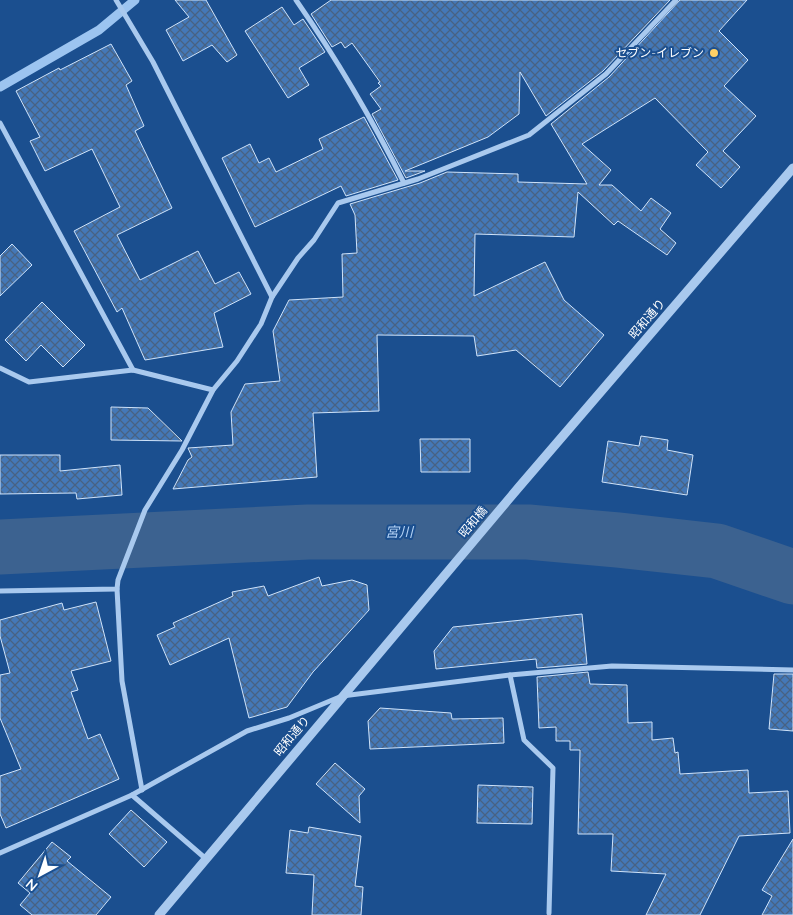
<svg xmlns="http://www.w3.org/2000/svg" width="793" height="915" font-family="Quicksand,'Noto Sans JP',sans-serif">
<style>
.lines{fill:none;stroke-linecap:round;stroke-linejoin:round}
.stream{stroke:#9cc4f0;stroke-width:9}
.river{stroke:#3c6290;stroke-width:55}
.building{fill:url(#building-cross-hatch);stroke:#cfe3fa}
.minor{stroke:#a9c9ee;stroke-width:5}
.tertiary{stroke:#a9c9ee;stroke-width:9}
.poi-dot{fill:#ffd166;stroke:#1b4f8f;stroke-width:2}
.labels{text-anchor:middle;stroke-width:4;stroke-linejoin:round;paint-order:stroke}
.poi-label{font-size:12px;fill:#fff;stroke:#1b4f8f;text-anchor:end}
.street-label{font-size:12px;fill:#fff;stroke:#1b4f8f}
.water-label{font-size:14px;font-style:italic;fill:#b5d3f5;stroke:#1b4f8f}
</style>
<defs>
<pattern id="building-cross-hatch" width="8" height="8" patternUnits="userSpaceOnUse" patternTransform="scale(1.25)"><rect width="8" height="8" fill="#4478b7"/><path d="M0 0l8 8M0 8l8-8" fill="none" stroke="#486282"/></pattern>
</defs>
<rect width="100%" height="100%" fill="#1b4f8f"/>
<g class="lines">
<!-- stream -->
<path class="stream" d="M 0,87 L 99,30 L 135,0"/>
<!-- river -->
<path class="river" d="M 0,547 L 308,532 L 528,532 L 618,540 L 717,551 L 793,577"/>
</g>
<!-- building -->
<g class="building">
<path d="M 175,0 L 206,0 L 237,55 L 227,62 L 212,45 L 183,61 L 166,30 L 189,17 Z"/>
<path d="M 331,0 L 670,0 L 603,71 L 546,116 L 520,72 L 519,114 L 488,137 L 405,171 L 425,171 L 406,178 L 372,114 L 381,109 L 370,94 L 381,86 L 378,83 L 380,82 L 352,43 L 345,48 L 341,42 L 332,47 L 311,14 Z"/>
<path d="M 680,0 L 747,0 L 719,31 L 748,60 L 724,86 L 756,116 L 723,151 L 740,167 L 721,188 L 696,165 L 708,152 L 655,98 L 582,144 L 611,170 L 599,185 L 612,185 L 641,211 L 651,198 L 671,213 L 660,229 L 676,243 L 667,255 L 618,221 L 614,225 L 578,192 L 574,237 L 475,234 L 474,296 L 545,262 L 564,300 L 604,335 L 560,387 L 516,350 L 477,356 L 474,336 L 377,335 L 379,411 L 313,413 L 317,477 L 173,489 L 188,460 L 192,457 L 188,448 L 233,445 L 231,412 L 245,384 L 280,381 L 273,331 L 289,300 L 343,297 L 342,254 L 357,253 L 355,215 L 350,204 L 420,183 L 447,172 L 518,174 L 518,182 L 587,184 L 551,124 L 609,77 Z"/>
<path d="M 282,7 L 294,25 L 303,19 L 325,52 L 299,68 L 309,85 L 288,98 L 245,31 Z"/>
<path d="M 111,44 L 132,81 L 126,85 L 144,126 L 135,131 L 172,208 L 117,235 L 140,280 L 198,251 L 215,284 L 239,272 L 251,294 L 214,313 L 223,347 L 145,360 L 122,308 L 117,312 L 74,231 L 120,207 L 92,149 L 45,171 L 30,141 L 40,137 L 16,91 L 59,68 L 60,70 Z"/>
<path d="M 364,117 L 398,180 L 346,196 L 341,186 L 255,227 L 222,158 L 250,144 L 259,163 L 269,158 L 276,172 L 323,149 L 319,139 Z"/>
<path d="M 12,244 L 32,265 L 0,296 L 0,256 Z"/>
<path d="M 42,302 L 85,345 L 63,367 L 41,345 L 26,361 L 5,340 Z"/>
<path d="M 111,407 L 148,408 L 182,441 L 111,440 Z"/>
<path d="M 641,436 L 668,440 L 667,450 L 693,455 L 687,495 L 602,482 L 608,441 L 639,446 Z"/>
<path d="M 420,439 L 470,439 L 470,472 L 421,472 Z"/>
<path d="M 0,455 L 60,455 L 60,471 L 120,465 L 122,495 L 77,499 L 76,493 L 0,494 Z"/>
<path d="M 319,577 L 322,586 L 352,580 L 367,585 L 369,610 L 313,672 L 287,707 L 249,718 L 229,638 L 170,665 L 157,635 L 175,627 L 173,623 L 233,596 L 232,592 L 264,586 L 268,596 Z"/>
<path d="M 96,602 L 111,661 L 71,671 L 78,690 L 71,692 L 88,739 L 100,734 L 119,779 L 6,828 L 0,814 L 0,776 L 21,769 L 0,718 L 0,675 L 10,673 L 0,636 L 0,620 L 62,603 L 64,610 Z"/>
<path d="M 582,614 L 587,664 L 537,668 L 536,659 L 436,669 L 434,651 L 453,627 Z"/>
<path d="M 588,672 L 590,684 L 627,685 L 628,723 L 652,722 L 652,740 L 673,738 L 675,753 L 678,752 L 680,774 L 748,770 L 749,793 L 788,791 L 790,833 L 739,836 L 700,915 L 646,915 L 666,874 L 611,871 L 613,834 L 578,834 L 580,750 L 570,750 L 570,741 L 556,741 L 556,727 L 539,728 L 537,677 Z"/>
<path d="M 774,674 L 793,674 L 793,731 L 769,729 Z"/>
<path d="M 380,708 L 451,713 L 452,719 L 503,718 L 504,743 L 370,749 L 368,721 Z"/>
<path d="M 335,763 L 365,789 L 359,796 L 360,823 L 316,784 Z"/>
<path d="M 478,785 L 533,787 L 532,824 L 477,823 Z"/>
<path d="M 131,810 L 167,842 L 144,867 L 109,834 Z"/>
<path d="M 309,827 L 361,836 L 355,886 L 363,887 L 361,915 L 312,915 L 314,875 L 286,873 L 290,830 L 308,833 Z"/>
<path d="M 793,839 L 793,915 L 762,915 L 772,896 L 762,890 Z"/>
<path d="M 52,842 L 71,857 L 67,861 L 111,897 L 96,915 L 32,915 L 20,905 L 30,893 L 18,883 Z"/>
</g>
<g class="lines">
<!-- minor -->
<g class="minor">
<path d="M 116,0 L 153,62 L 272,297"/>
<path d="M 296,0 C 337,59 372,119 404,183"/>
<path d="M 0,123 L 133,370"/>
<path d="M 0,368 L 29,382 L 133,370 L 213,390"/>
<path d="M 117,589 L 122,681 L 142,790"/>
<path d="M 0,591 L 117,589 L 118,580 L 145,510 L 182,450 L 213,390 L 237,361 L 261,324 L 272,297 L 298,258 L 314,240 L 338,203 L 418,179 L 529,135 L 606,74 L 676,0"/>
<path d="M 510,675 L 524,740 L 553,768 L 549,913"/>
<path d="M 132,795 L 247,731 L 289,718 L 342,696 L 510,675 L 612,666 L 793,670"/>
<path d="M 0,853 L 132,795 L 205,858"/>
</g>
<!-- tertiary -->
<path class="tertiary" d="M 159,915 L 519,487 L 793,168"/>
</g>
<!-- markers -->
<circle class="poi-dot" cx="714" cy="53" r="5"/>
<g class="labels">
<!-- poi labels -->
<g class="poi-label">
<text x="704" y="57">セブン-イレブン</text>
</g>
<!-- street labels -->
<g class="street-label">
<text transform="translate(647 319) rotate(-49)" y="4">昭和通り</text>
<text transform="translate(473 522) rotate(-50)" y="4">昭和橋</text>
<text transform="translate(292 736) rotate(-50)" y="4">昭和通り</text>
</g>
<!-- water labels -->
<g class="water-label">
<text x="399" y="537">宮川</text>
</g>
</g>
<!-- north arrow -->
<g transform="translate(40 875) rotate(220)" stroke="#1b4f8f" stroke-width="4" paint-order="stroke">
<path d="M0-4L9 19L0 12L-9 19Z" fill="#ffffff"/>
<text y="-8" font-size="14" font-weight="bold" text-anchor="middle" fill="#ffffff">N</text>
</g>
</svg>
